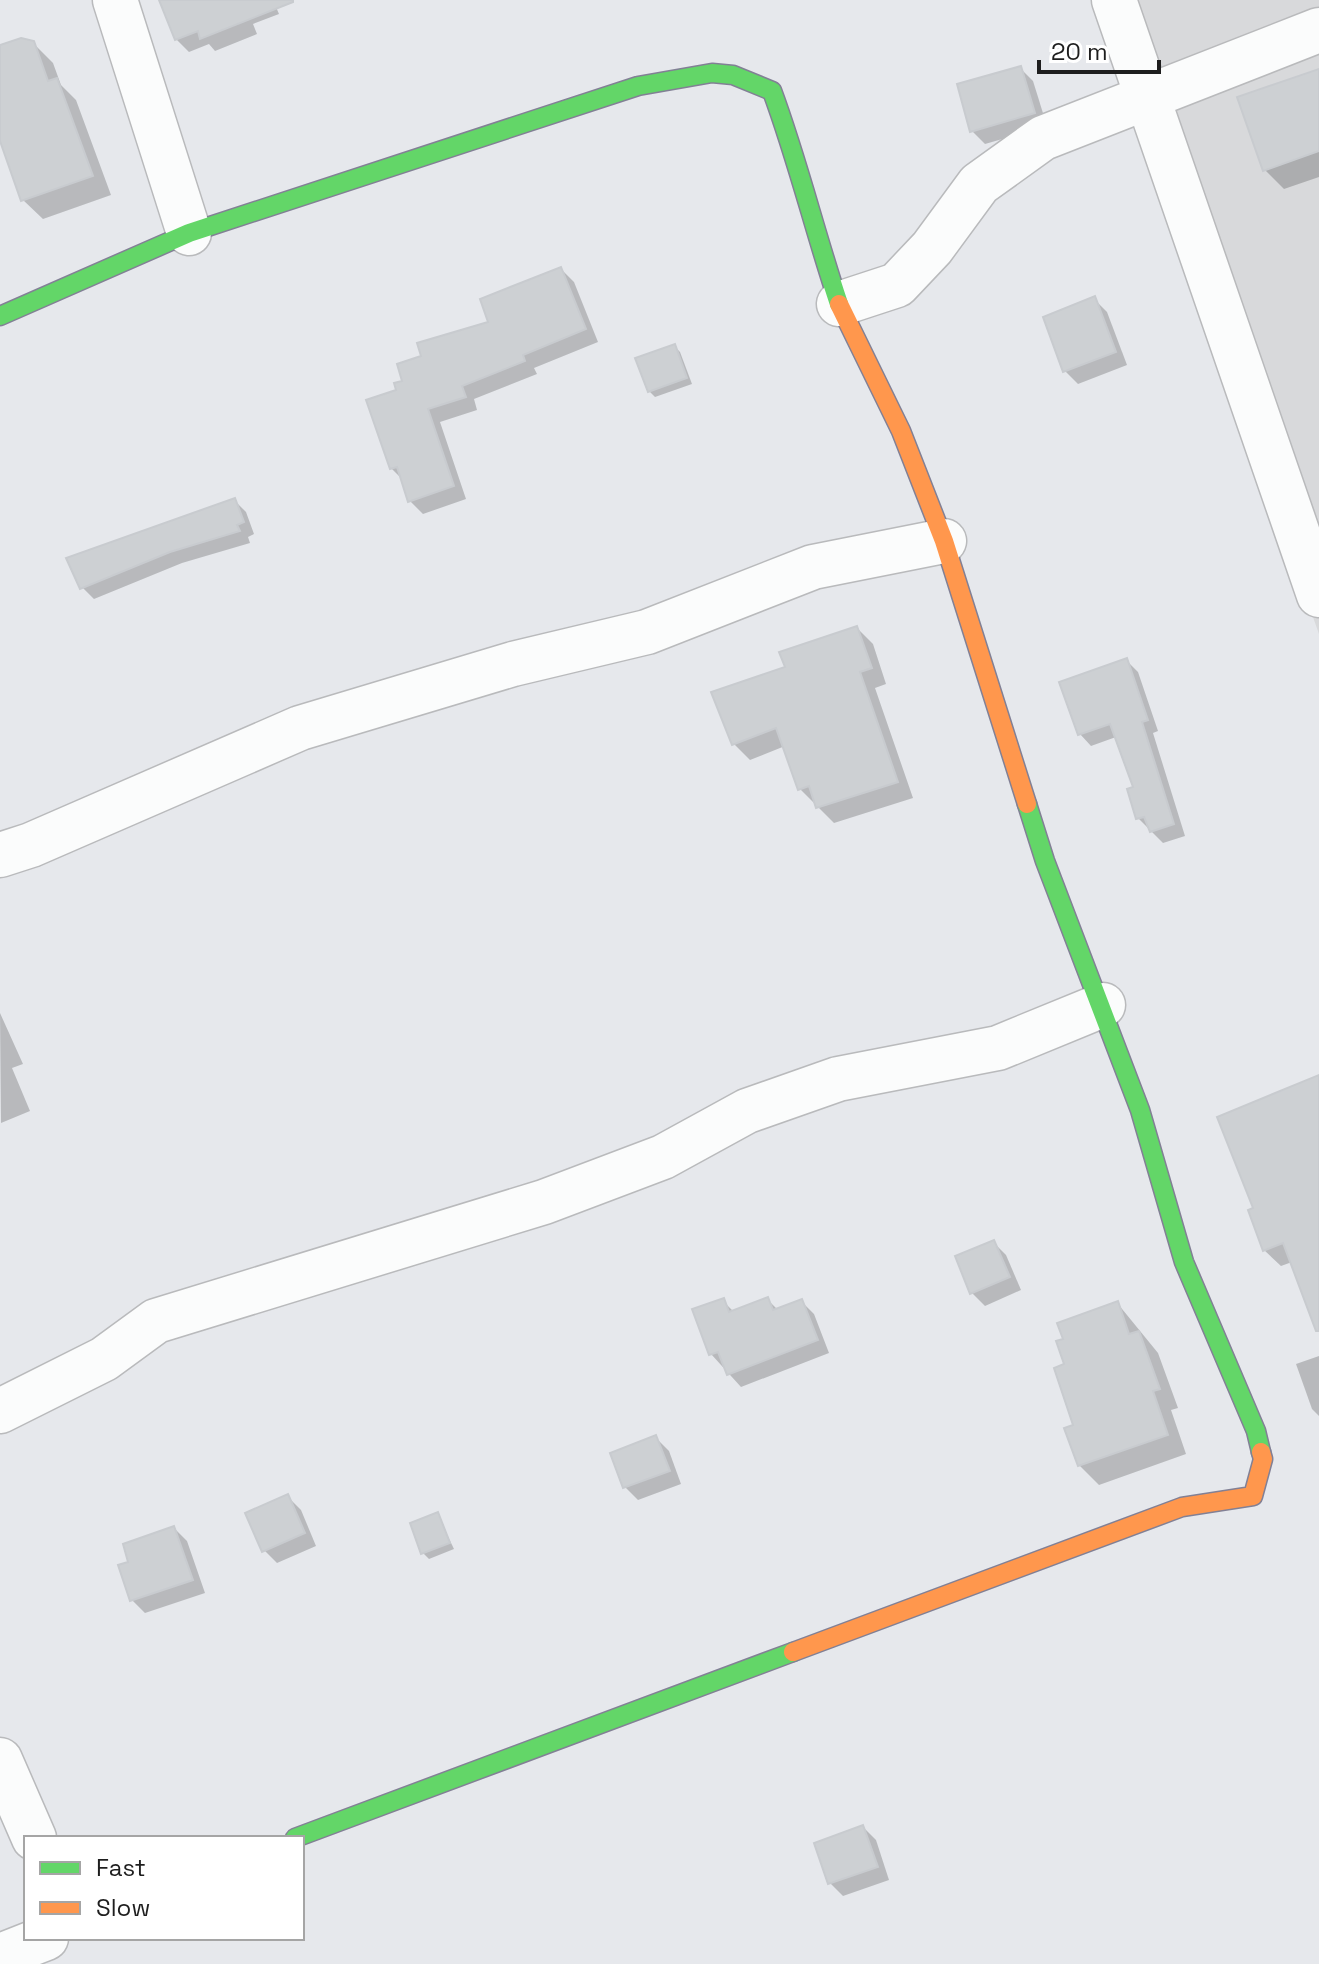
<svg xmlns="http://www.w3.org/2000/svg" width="1319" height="1964" font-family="'Space Grotesk',sans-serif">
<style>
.residential{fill:#d8d9db}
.shadow{fill:#0003}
.building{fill:#cdd0d3;stroke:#c8cbcf;stroke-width:2}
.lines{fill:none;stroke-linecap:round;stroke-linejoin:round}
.street-casing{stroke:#b9babc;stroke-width:47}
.fast-casing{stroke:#828095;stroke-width:21}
.slow-casing{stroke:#828095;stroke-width:21}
.street{stroke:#fbfcfc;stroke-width:44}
.fast{stroke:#63d668;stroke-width:18}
.slow{stroke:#ff974d;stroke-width:18}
</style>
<rect width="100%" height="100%" fill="#e6e8ec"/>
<!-- residential -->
<path class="residential" d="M 1095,0 L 1319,0 L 1319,634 Z"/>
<!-- shadow -->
<g class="shadow">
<path d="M 161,0 L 273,0 L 279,14 L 253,24 L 257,34 L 215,51 L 209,44 L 189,52 L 176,39 Z"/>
<path d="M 33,43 L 53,63 L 61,85 L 76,100 L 111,195 L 43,219 L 23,200 L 0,135 L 0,47 Z"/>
<path d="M 1020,68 L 1033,81 L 1047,126 L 985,144 L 972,131 Z"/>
<path d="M 1319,71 L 1319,177 L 1284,189 L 1265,170 Z"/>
<path d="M 561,269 L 574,282 L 598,342 L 534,368 L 537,374 L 474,399 L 477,410 L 440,422 L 466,499 L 423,514 L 410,501 L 403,480 L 391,468 L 405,382 L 424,358 L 490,323 Z"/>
<path d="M 1094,299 L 1107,312 L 1127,365 L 1078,384 L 1065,371 L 1045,318 Z"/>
<path d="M 674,346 L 680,352 L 692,384 L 655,397 L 649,391 Z"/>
<path d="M 235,501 L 246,512 L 254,534 L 248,537 L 250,543 L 182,563 L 94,599 L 82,587 Z"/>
<path d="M 857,628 L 873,644 L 886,684 L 875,688 L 913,798 L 834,823 L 800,789 L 785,746 L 750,760 L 734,744 L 787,668 Z"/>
<path d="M 1126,660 L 1138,672 L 1158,731 L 1153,733 L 1185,836 L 1163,843 L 1138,818 L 1135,788 L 1116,737 L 1091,746 L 1080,734 Z"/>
<path d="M 0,1013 L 23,1064 L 12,1068 L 30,1111 L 1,1123 Z"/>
<path d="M 1319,1077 L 1319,1292 L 1292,1262 L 1281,1266 L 1264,1250 L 1256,1209 Z"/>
<path d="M 993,1242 L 1006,1255 L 1021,1290 L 985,1306 L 972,1293 Z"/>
<path d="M 768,1300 L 778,1310 L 801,1301 L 814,1314 L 829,1353 L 741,1387 L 711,1354 L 723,1301 L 734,1312 Z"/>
<path d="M 1118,1304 L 1158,1353 L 1178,1408 L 1171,1410 L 1186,1454 L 1099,1485 L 1079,1465 L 1067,1366 Z"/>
<path d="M 1319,1356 L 1319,1416 L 1312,1409 L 1296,1364 Z"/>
<path d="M 656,1438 L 669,1451 L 681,1484 L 638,1500 L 625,1487 Z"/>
<path d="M 288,1497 L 301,1510 L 316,1546 L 277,1563 L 264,1550 Z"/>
<path d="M 437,1514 L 454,1549 L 429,1559 L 423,1553 Z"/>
<path d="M 174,1528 L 187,1541 L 205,1593 L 145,1613 L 132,1600 L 120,1566 L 131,1563 Z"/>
<path d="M 863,1827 L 876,1840 L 889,1880 L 843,1896 L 830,1883 Z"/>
</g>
<!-- building -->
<g class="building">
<path d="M 159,0 L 293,0 L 293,2 L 200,39 L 198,31 L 175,40 Z"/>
<path d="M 21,38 L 34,41 L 48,81 L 57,78 L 93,176 L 21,201 L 0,141 L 0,45 Z"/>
<path d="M 1021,66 L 1035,113 L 970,132 L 957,84 Z"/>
<path d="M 1319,69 L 1319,151 L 1263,171 L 1237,97 Z"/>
<path d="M 561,267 L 586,329 L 523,355 L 525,361 L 462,386 L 466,397 L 428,409 L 454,486 L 408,502 L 397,467 L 390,469 L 366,400 L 396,390 L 394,383 L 402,381 L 397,364 L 421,356 L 417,343 L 488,322 L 480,299 Z"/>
<path d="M 1095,296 L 1116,352 L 1063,372 L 1043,317 Z"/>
<path d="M 675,344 L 687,378 L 648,392 L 635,358 Z"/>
<path d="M 235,498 L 244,522 L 237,525 L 240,531 L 170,552 L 80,589 L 66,558 Z"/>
<path d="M 857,626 L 872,668 L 860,672 L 898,782 L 816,808 L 809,786 L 798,790 L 776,728 L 732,745 L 711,692 L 785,667 L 779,652 Z"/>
<path d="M 1127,658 L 1148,720 L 1142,722 L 1174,824 L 1150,832 L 1144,817 L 1136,819 L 1127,789 L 1133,787 L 1110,724 L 1078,735 L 1059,682 Z"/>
<path d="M 1319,1075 L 1319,1331 L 1316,1331 L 1283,1243 L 1263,1251 L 1248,1210 L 1253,1208 L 1217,1117 Z"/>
<path d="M 994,1240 L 1010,1277 L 970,1294 L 955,1256 Z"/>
<path d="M 768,1297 L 773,1310 L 802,1299 L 818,1340 L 727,1375 L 718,1352 L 709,1355 L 692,1309 L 724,1298 L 729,1312 Z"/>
<path d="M 1118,1301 L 1129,1334 L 1139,1331 L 1160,1389 L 1153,1391 L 1168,1435 L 1078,1466 L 1064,1428 L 1073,1425 L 1054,1368 L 1064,1364 L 1056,1341 L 1063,1339 L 1057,1323 Z"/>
<path d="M 656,1435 L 670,1471 L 623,1488 L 610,1453 Z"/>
<path d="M 288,1494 L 305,1533 L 262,1552 L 245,1513 Z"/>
<path d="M 438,1512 L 450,1543 L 421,1554 L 410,1523 Z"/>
<path d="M 174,1526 L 193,1580 L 130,1601 L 118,1565 L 128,1562 L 123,1544 Z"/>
<path d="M 863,1825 L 878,1867 L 828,1884 L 814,1843 Z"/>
</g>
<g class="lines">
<defs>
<g id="street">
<path d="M 115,0 L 189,233"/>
<path d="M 1114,0 L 1319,595"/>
<path d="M 839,304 L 897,285 L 932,248 L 979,184 L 1043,138 L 1319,30"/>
<path d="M 0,855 L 31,845 L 300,728 L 513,664 L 647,632 L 813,567 L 944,541"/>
<path d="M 0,1411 L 104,1359 L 156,1321 L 544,1202 L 663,1157 L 747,1111 L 838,1079 L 998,1048 L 1103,1005"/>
<path d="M 0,1760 L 34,1838"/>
<path d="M 0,1956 L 46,1938"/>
</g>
<g id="fast">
<path d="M 0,316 L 189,233 L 638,86 L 712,73 L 733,75 L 772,91 C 798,161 815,233 839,304"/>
<path d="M 1027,804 L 1045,861 L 1140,1110 L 1184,1262 L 1256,1431 L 1261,1452"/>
<path d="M 295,1838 L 793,1652"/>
</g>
<g id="slow">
<path d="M 839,304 L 901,431 L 944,541 L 1027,804"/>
<path d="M 793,1652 L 1182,1507 L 1253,1496 L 1263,1459 L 1261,1452"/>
</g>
</defs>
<!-- street casing -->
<use href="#street" class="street-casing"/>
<!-- fast casing -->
<use href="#fast" class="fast-casing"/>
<!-- slow casing -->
<use href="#slow" class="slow-casing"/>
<!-- street -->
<use href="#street" class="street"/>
<!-- fast -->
<use href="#fast" class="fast"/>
<!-- slow -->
<use href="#slow" class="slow"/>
</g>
<!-- legend -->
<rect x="24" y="1836" width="280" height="104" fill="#ffffff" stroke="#a5a5a5" stroke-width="2"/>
<rect x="40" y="1862" width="40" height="12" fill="#63d668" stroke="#a5a5a5" stroke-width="2"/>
<text x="96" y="1876" font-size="24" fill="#1e1e1e">Fast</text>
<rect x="40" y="1902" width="40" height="12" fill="#ff974d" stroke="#a5a5a5" stroke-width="2"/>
<text x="96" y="1916" font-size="24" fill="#1e1e1e">Slow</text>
<!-- scale -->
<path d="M1039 60v12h120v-12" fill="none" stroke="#1e1e1e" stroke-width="4"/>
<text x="1051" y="60" font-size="24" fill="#1e1e1e" stroke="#ffffff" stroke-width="6" paint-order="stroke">20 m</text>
</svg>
